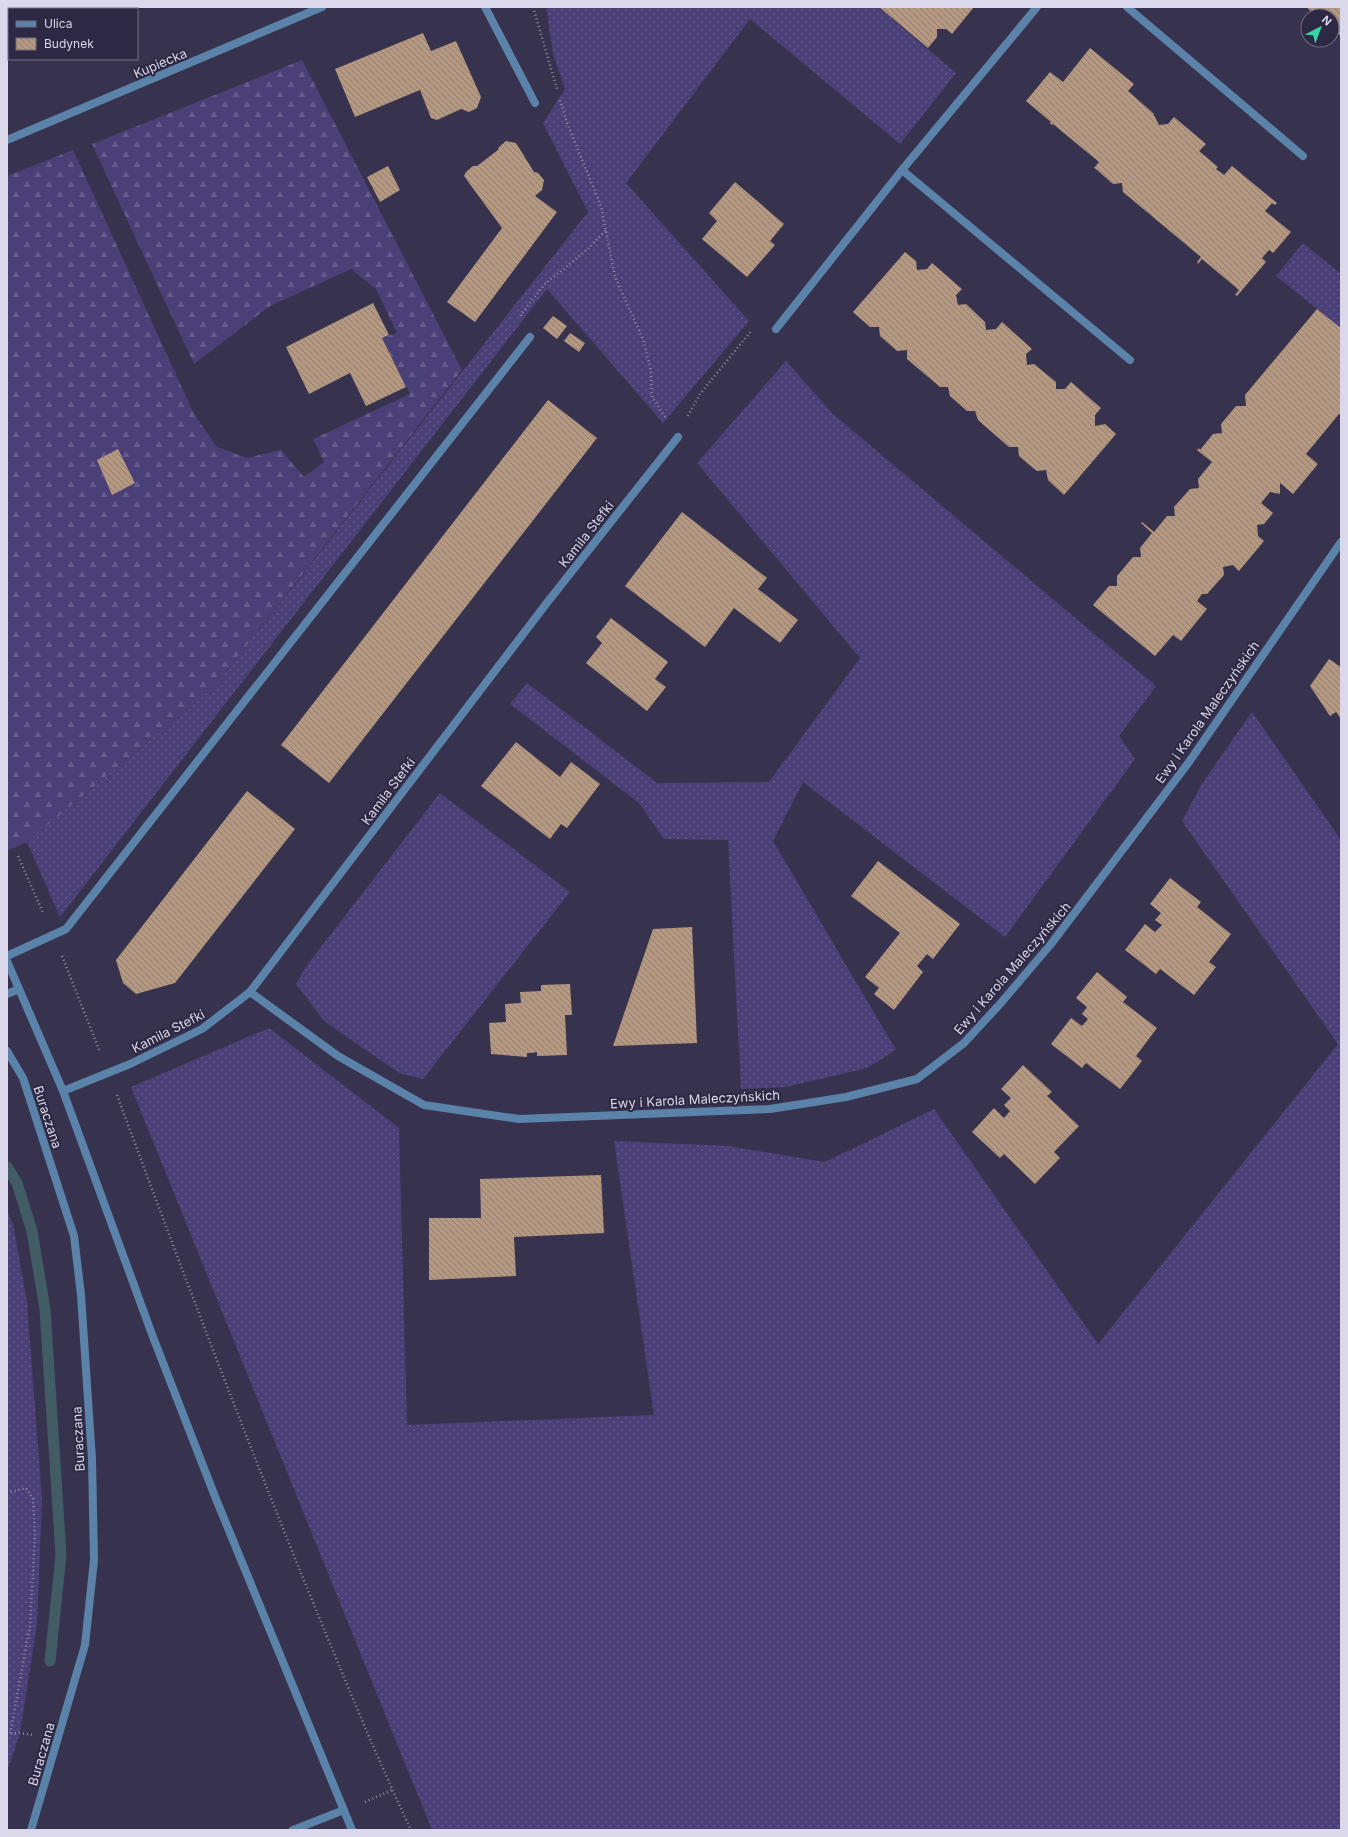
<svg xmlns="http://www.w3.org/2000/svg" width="1348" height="1837" font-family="Inter,sans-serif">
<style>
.grass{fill:url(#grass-dots)}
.forest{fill:url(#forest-firs)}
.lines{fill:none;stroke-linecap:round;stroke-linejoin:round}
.stream{stroke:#415c65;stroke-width:11}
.building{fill:url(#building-back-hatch)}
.path{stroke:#908da3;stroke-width:2.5;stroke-dasharray:1 3;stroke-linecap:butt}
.service{stroke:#5b83aa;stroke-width:8}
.minor{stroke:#5b83aa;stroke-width:8}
.labels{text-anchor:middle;stroke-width:4;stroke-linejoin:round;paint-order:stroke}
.street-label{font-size:13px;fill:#dad8ea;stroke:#2d2843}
</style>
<defs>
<pattern id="grass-dots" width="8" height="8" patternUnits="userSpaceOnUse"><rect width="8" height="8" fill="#4a4077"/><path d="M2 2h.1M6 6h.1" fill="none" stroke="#645b8a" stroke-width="1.8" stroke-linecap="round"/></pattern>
<pattern id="forest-firs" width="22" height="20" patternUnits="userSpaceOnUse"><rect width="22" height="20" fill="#4a4077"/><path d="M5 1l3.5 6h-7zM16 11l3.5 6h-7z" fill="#645b8a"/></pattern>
<pattern id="building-back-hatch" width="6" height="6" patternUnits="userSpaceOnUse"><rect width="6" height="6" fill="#b59881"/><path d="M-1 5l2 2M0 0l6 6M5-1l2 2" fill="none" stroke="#927e6f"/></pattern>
</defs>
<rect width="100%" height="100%" fill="#37334e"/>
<!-- grass -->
<g class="grass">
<path d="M 546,7 L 878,7 L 956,73 L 900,144 L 750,19 L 626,183 L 749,321 L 663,423 L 547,289 L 60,917 L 27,842 L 214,687 L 588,212 L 543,123 L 565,89 L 553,54 Z"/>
<path d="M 1303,243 L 1341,274 L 1341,328 L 1276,276 Z"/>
<path d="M 786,361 L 833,414 L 1156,686 L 1119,736 L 1135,759 L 1005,937 L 803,782 L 773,841 L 896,1050 L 867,1068 L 786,1087 L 741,1089 L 728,840 L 664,839 L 639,803 L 510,704 L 527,683 L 657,783 L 769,782 L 860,658 L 697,463 Z"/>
<path d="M 1252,712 L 1341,840 L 1341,1830 L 432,1830 L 131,1087 L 269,1028 L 399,1128 L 407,1425 L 654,1415 L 614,1141 L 728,1146 L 825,1162 L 934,1109 L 1098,1344 L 1338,1044 L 1182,821 L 1201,785 Z"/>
<path d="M 440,793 L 570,892 L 423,1079 L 399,1073 L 324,1021 L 296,984 L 307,965 Z"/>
<path d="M 7,1211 L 13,1224 L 27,1302 L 42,1499 L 37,1623 L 20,1733 L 7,1772 Z"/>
</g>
<!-- forest -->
<path class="forest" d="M 302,60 L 462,370 L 214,687 L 27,842 L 7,851 L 7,176 L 73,150 L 194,414 L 217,447 L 247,458 L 281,450 L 304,477 L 324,462 L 313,439 L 410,394 L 382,338 L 397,333 L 376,289 L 351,269 L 270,306 L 194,364 L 92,144 Z"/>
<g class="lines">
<!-- stream -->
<path class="stream" d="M 7,1167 L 17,1183 L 32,1231 L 45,1309 L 61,1555 L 50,1661"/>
</g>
<!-- building -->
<g class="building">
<path d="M 7,7 L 46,7 L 47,9 L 9,9 L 9,50 L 7,51 Z"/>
<path d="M 879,7 L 974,7 L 952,34 L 946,29 L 937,29 L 937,37 L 928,48 Z"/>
<path d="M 1306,7 L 1341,7 L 1341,36 L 1332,29 L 1332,16 L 1317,16 Z"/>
<path d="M 423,33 L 431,51 L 456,41 L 481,97 L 477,108 L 469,112 L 461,109 L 437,120 L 431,118 L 420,90 L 355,117 L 335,69 Z"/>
<path d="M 1090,48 L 1134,84 L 1128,91 L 1153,113 L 1159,125 L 1168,124 L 1174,117 L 1206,144 L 1199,151 L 1218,167 L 1216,169 L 1224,175 L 1232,166 L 1277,203 L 1275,205 L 1272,203 L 1265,211 L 1291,232 L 1273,253 L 1269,250 L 1262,258 L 1266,262 L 1237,296 L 1235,295 L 1239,290 L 1202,259 L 1198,264 L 1197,262 L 1201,257 L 1123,192 L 1122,183 L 1113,184 L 1096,169 L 1094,168 L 1099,162 L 1053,124 L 1052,125 L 1050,123 L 1051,122 L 1026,101 L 1050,72 L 1063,82 Z"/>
<path d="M 506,141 L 516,143 L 534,172 L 538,173 L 544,180 L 542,190 L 535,196 L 557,212 L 475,322 L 447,302 L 502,228 L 464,176 L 466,172 L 473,166 L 477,166 L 498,150 L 499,147 Z"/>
<path d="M 388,166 L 400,190 L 380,202 L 367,177 Z"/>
<path d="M 735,182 L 784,224 L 770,241 L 775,245 L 747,277 L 702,239 L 717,221 L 709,213 Z"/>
<path d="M 905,252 L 916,261 L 917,270 L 927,269 L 932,263 L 962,289 L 956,295 L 958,305 L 966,304 L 985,322 L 986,330 L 996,329 L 1002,322 L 1032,349 L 1026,354 L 1027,365 L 1034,364 L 1056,382 L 1056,389 L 1065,389 L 1071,382 L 1101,408 L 1095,415 L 1095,426 L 1105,424 L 1116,434 L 1064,495 L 1048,480 L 1046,470 L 1037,471 L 1027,463 L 1019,456 L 1018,447 L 1009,447 L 978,420 L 975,411 L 967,411 L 950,396 L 948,387 L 940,387 L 907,359 L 907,350 L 897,351 L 880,336 L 879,327 L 870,327 L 853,312 Z"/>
<path d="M 373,303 L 389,335 L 382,338 L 406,387 L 366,406 L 350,373 L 309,394 L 286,347 Z"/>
<path d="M 1317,309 L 1341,328 L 1341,415 L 1339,414 L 1306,454 L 1318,464 L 1293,494 L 1280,483 L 1280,494 L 1270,492 L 1261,503 L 1273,513 L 1264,524 L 1257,525 L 1258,536 L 1264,541 L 1239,571 L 1233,565 L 1223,567 L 1224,575 L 1207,594 L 1202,594 L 1197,601 L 1207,609 L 1181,641 L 1173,635 L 1155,656 L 1093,605 L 1109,586 L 1117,586 L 1117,576 L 1133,557 L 1141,557 L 1140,548 L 1152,533 L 1141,523 L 1142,522 L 1154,532 L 1167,516 L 1175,516 L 1174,507 L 1190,489 L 1199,488 L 1198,479 L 1212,462 L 1197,450 L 1199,448 L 1200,450 L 1213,434 L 1222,433 L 1221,424 L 1236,406 L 1246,406 L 1245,395 Z"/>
<path d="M 553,316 L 567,326 L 557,339 L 543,328 Z"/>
<path d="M 570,333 L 585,343 L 579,352 L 564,341 Z"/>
<path d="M 548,400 L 597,438 L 329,783 L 281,745 Z"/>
<path d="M 118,449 L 135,483 L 112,495 L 97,460 Z"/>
<path d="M 682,512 L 767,578 L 758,589 L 798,620 L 780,643 L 734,608 L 705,647 L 625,586 Z"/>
<path d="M 611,618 L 668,662 L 655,679 L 666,687 L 647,711 L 586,663 L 602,643 L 596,637 Z"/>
<path d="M 1329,659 L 1341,667 L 1341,719 L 1336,712 L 1330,716 L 1310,686 Z"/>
<path d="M 516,742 L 560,777 L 571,762 L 600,784 L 567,828 L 561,824 L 550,839 L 481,786 Z"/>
<path d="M 247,791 L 295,829 L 175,983 L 136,994 L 123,983 L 116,960 Z"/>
<path d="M 878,861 L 960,924 L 933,959 L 927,954 L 917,966 L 923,972 L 894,1010 L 874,994 L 879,988 L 865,977 L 900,933 L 851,896 Z"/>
<path d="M 1170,878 L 1201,902 L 1197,907 L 1231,934 L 1209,962 L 1216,967 L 1194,995 L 1160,969 L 1156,974 L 1125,950 L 1145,924 L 1155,932 L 1162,925 L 1155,920 L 1161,913 L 1150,904 Z"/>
<path d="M 692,927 L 697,1043 L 613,1046 L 653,929 Z"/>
<path d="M 1097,972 L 1127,997 L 1123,1002 L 1157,1028 L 1136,1056 L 1142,1061 L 1120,1089 L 1086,1063 L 1082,1068 L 1051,1044 L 1071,1018 L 1082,1026 L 1088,1019 L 1082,1014 L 1087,1007 L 1076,998 Z"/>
<path d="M 570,984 L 572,1015 L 565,1015 L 567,1055 L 537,1056 L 537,1052 L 531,1053 L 527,1053 L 527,1057 L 491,1054 L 489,1023 L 506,1022 L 505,1004 L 521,1003 L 520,992 L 541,991 L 541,985 Z"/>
<path d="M 1023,1065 L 1052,1092 L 1047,1096 L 1079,1126 L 1054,1152 L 1060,1158 L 1035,1184 L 1004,1154 L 1000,1158 L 972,1132 L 994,1108 L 1004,1118 L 1010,1111 L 1004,1105 L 1011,1098 L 1001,1089 Z"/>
<path d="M 601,1175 L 604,1233 L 514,1237 L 516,1276 L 429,1280 L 429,1218 L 481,1218 L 480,1179 Z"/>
</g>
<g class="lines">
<!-- path -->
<g class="path">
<path d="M 105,7 L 106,9"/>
<path d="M 533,7 L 557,89"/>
<path d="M 560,100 L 567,123 L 601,206 L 615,277 L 643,339 L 651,371 L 652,397 L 666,418"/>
<path d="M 521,316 L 521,314 L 545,284 L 589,248 L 606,230"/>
<path d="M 688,416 L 700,394 L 752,330"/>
<path d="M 18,856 L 43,913"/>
<path d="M 62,956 L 100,1052"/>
<path d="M 117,1095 C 177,1257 238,1418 303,1578 C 338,1663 372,1747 411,1830"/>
<path d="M 7,1493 L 26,1488 L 33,1499 L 35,1535 L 30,1626 L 10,1734"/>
<path d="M 7,1734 L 20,1733 L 33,1735"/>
<path d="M 365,1802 L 392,1790"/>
</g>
<!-- service -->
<g class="service">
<path d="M 485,7 L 535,103"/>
<path d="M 1127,7 L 1303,156"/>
<path d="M 902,170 L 1130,360"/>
<path d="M 776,329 L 902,170 L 1037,7"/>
<path d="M 7,956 L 66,929 L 530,337"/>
<path d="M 7,1051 L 23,1078 L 74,1236 L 81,1295 L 92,1459 L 94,1560 L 85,1645 L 31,1830"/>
<path d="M 293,1830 L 344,1810"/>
</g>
<!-- minor -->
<g class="minor">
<path d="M 7,140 L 322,7"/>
<path d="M 7,961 L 63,1091 L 153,1337 L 216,1499 L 352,1830"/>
<path d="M 250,992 L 338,1056 L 424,1105 L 519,1119 L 770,1109 L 846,1097 L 917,1079 L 964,1043 L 1000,1004 L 1051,944 L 1189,762 L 1341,542"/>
<path d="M 7,994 L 19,989"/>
<path d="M 63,1091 L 130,1064 L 202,1029 L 250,992 L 546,604 L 678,437"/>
</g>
</g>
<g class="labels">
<!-- street labels -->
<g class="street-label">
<text transform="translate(160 63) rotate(-23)" y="5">Kupiecka</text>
<text transform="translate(586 534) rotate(-52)" y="5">Kamila Stefki</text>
<text transform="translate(1207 712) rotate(-55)" y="5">Ewy i Karola Maleczyńskich</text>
<text transform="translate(388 791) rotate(-53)" y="5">Kamila Stefki</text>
<text transform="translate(1012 968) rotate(-49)" y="5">Ewy i Karola Maleczyńskich</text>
<text transform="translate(168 1031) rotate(-27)" y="5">Kamila Stefki</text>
<text transform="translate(695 1099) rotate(-3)" y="5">Ewy i Karola Maleczyńskich</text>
<text transform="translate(48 1117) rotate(72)" y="5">Buraczana</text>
<text transform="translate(78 1439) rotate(-93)" y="5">Buraczana</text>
<text transform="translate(41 1754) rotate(-74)" y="5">Buraczana</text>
</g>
</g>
<!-- border -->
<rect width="1348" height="1837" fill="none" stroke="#dad8ea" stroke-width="16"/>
<!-- legend -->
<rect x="8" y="8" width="130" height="52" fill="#2d2843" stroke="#726e86"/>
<rect x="16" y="21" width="20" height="6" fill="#5b83aa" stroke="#726e86"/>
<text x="44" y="28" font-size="12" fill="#dad8ea">Ulica</text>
<rect x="16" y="38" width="20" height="12" fill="url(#building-back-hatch)" stroke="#726e86"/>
<text x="44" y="48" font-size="12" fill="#dad8ea">Budynek</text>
<!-- north arrow -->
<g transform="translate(1320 28) rotate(42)"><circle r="19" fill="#2d2843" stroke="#726e86"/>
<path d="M0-3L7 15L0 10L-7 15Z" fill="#37d4a6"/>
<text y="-6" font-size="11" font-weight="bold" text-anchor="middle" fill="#dad8ea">N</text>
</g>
</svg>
